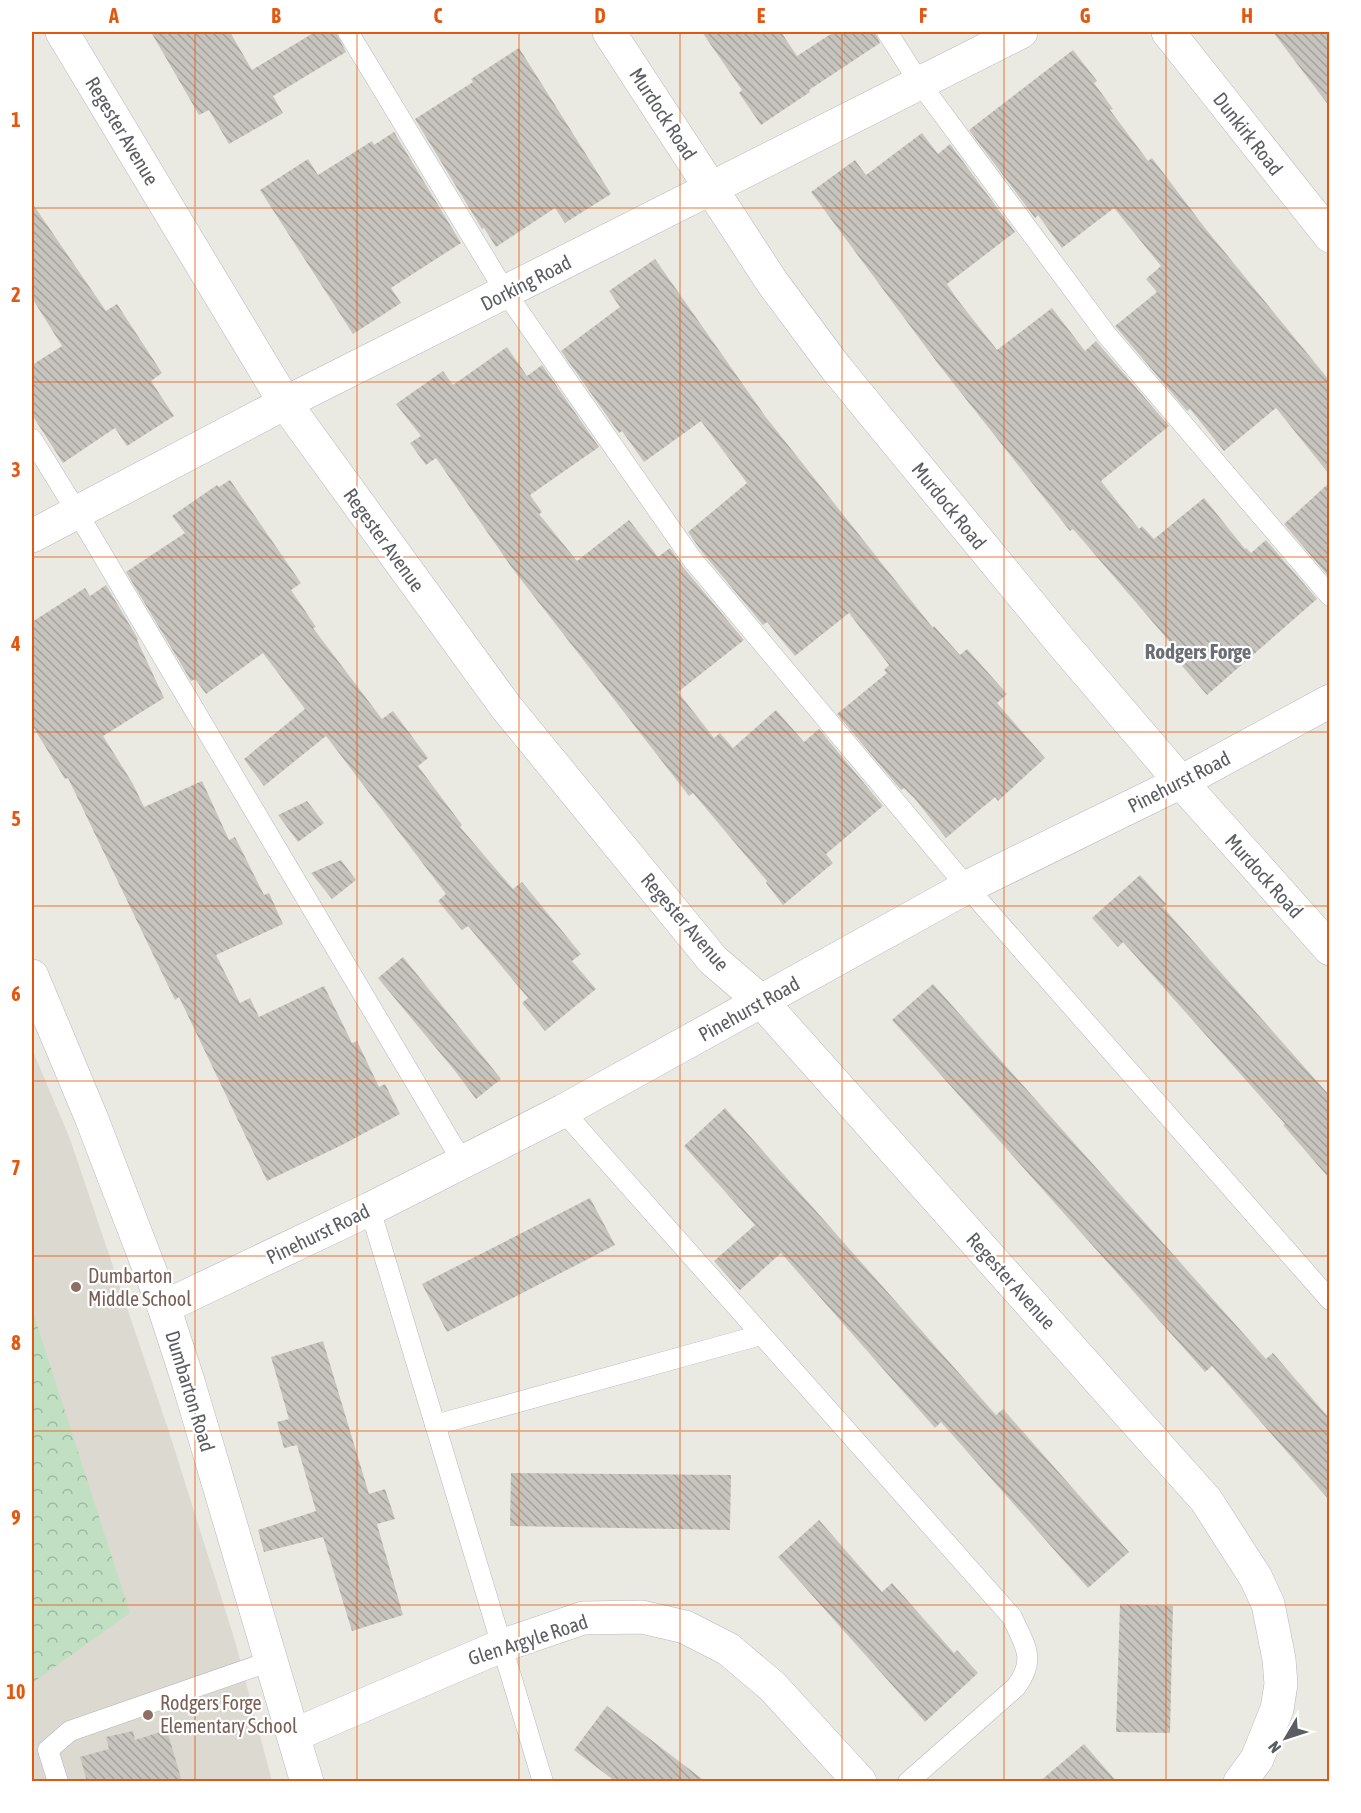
<svg xmlns="http://www.w3.org/2000/svg" width="1361" height="1813" font-family="'Asap Condensed',sans-serif">
<style>
.education{fill:#dbd9d0}
.forest{fill:url(#forest-crowns)}
.building{fill:url(#building-back-hatch)}
.lines{fill:none;stroke-linecap:round;stroke-linejoin:round}
.lane-casing{stroke:#b4b7bb;stroke-width:21}
.street-casing{stroke:#b4b7bb;stroke-width:34}
.lane{stroke:#fff;stroke-width:20}
.street{stroke:#fff;stroke-width:33}
.grid{fill:none;stroke:#e15910;stroke-width:1.5;stroke-opacity:0.55}
.education-dot{fill:#8d6e63;stroke:#fff;stroke-width:2}
.labels{text-anchor:middle;stroke-width:4.5;stroke-linejoin:round;paint-order:stroke}
.street-label{font-size:20px;fill:#5a5d61;stroke:#fff}
.education-label{font-size:20px;fill:#785e54;stroke:#fff;text-anchor:start}
.neighbourhood-label{font-size:21px;font-weight:bold;fill:#6b6e73;stroke:#fff}
.neatline{fill:none;stroke:#e15910;stroke-width:2}
.grid-label{font-size:20px;text-anchor:middle;font-weight:bold;fill:#e15910}
</style>
<defs>
<pattern id="forest-crowns" width="20" height="18" patternUnits="userSpaceOnUse" patternTransform="scale(1.5)"><rect width="20" height="18" fill="#c1e0c3"/><path d="M2 6a3 3 0 1 1 6 0M12 15a3 3 0 1 1 6 0" fill="none" stroke="#a0b9a2"/></pattern>
<pattern id="building-back-hatch" width="6" height="6" patternUnits="userSpaceOnUse" patternTransform="scale(1.5)"><rect width="6" height="6" fill="#c7c4be"/><path d="M-1 5l2 2M0 0l6 6M5-1l2 2" fill="none" stroke="#a5a29e"/></pattern>
</defs>
<rect width="100%" height="100%" fill="#ebeae2"/>
<!-- education -->
<path class="education" d="M 32,1049 L 70,1139 L 170,1435 L 235,1641 L 272,1781 L 32,1781 Z"/>
<!-- forest -->
<path class="forest" d="M 32,1309 L 130,1613 L 32,1683 Z"/>
<!-- building -->
<g class="building">
<path d="M 151,32 L 230,32 L 252,70 L 315,32 L 336,32 L 346,52 L 273,96 L 283,113 L 229,144 L 209,110 L 199,115 Z"/>
<path d="M 702,32 L 781,32 L 797,56 L 834,32 L 875,32 L 880,43 L 809,90 L 810,92 L 761,125 L 739,93 L 742,90 Z"/>
<path d="M 1273,32 L 1329,32 L 1329,106 Z"/>
<path d="M 519,48 L 611,194 L 565,223 L 555,208 L 496,247 L 484,228 L 482,229 L 415,119 L 473,82 L 471,79 Z"/>
<path d="M 1073,50 L 1097,81 L 1094,83 L 1113,109 L 1110,110 L 1148,161 L 1152,158 L 1205,228 L 1329,380 L 1329,474 L 1276,408 L 1224,451 L 1190,409 L 1187,411 L 1115,326 L 1157,292 L 1146,279 L 1161,266 L 1114,208 L 1062,248 L 1038,215 L 1035,218 L 969,130 Z"/>
<path d="M 394,132 L 461,243 L 391,288 L 401,303 L 353,334 L 260,190 L 308,159 L 318,175 L 372,141 L 374,145 Z"/>
<path d="M 922,133 L 938,154 L 950,144 L 1015,232 L 947,284 L 957,299 L 997,350 L 1052,308 L 1085,351 L 1096,341 L 1169,426 L 1101,481 L 1139,529 L 1142,526 L 1154,539 L 1204,498 L 1245,549 L 1246,548 L 1251,553 L 1266,540 L 1317,599 L 1207,695 L 1182,666 L 1187,662 L 1073,529 L 1070,531 L 939,365 L 811,192 L 855,160 L 866,175 Z"/>
<path d="M 32,203 L 106,311 L 117,304 L 162,373 L 151,381 L 174,416 L 127,446 L 115,428 L 63,463 L 32,415 L 32,365 L 62,346 L 32,298 Z"/>
<path d="M 655,259 L 765,416 L 933,628 L 934,626 L 960,655 L 967,649 L 1007,694 L 997,703 L 1045,758 L 998,801 L 995,797 L 946,838 L 915,799 L 904,788 L 901,790 L 837,714 L 887,673 L 884,670 L 889,665 L 849,613 L 795,656 L 767,622 L 763,625 L 702,552 L 688,532 L 747,483 L 701,421 L 644,462 L 622,431 L 619,433 L 561,351 L 620,307 L 609,291 Z"/>
<path d="M 507,347 L 527,376 L 542,365 L 599,447 L 530,495 L 542,512 L 539,514 L 577,561 L 629,520 L 658,557 L 670,548 L 683,567 L 744,640 L 678,692 L 714,738 L 720,733 L 733,748 L 776,710 L 804,742 L 819,729 L 883,806 L 826,854 L 833,863 L 783,905 L 766,883 L 767,881 L 693,793 L 689,796 L 512,568 L 436,458 L 426,465 L 410,443 L 421,436 L 396,404 L 443,371 L 453,385 Z"/>
<path d="M 230,480 L 301,583 L 291,590 L 316,627 L 313,628 L 382,719 L 393,711 L 428,758 L 418,766 L 462,825 L 460,827 L 513,889 L 522,882 L 581,954 L 572,961 L 596,989 L 545,1031 L 522,1003 L 528,998 L 468,926 L 462,930 L 438,901 L 446,894 L 326,736 L 264,786 L 244,759 L 305,709 L 263,653 L 206,694 L 195,679 L 191,681 L 126,572 L 185,533 L 172,516 L 217,485 L 219,487 Z"/>
<path d="M 1329,483 L 1329,577 L 1284,524 Z"/>
<path d="M 106,585 L 138,639 L 137,640 L 164,698 L 103,736 L 133,784 L 144,807 L 202,781 L 229,840 L 235,837 L 264,895 L 269,893 L 283,924 L 216,955 L 240,1003 L 250,998 L 259,1017 L 324,986 L 352,1043 L 357,1041 L 379,1087 L 385,1084 L 400,1114 L 340,1146 L 267,1181 L 179,997 L 175,1000 L 68,778 L 65,779 L 32,725 L 32,622 L 85,588 L 90,596 Z"/>
<path d="M 307,801 L 324,823 L 298,842 L 278,815 Z"/>
<path d="M 341,860 L 356,880 L 332,899 L 311,873 Z"/>
<path d="M 1140,875 L 1166,904 L 1163,907 L 1329,1095 L 1329,1178 L 1283,1125 L 1285,1124 L 1123,942 L 1118,947 L 1092,918 Z"/>
<path d="M 403,957 L 501,1079 L 476,1099 L 455,1071 L 378,978 Z"/>
<path d="M 933,984 L 1266,1359 L 1273,1353 L 1329,1418 L 1329,1500 L 1212,1366 L 1205,1372 L 892,1020 Z"/>
<path d="M 725,1108 L 996,1415 L 1003,1409 L 1129,1552 L 1088,1588 L 941,1422 L 935,1428 L 781,1253 L 740,1290 L 714,1261 L 755,1225 L 684,1146 Z"/>
<path d="M 590,1198 L 615,1245 L 447,1332 L 422,1284 Z"/>
<path d="M 323,1341 L 369,1494 L 385,1489 L 395,1519 L 377,1524 L 403,1615 L 352,1631 L 323,1537 L 264,1552 L 258,1530 L 316,1511 L 297,1445 L 284,1448 L 277,1422 L 289,1419 L 271,1357 Z"/>
<path d="M 511,1473 L 731,1475 L 730,1530 L 510,1526 Z"/>
<path d="M 819,1520 L 882,1592 L 892,1583 L 954,1653 L 957,1650 L 978,1673 L 925,1722 L 778,1557 Z"/>
<path d="M 1120,1604 L 1173,1606 L 1170,1733 L 1116,1732 Z"/>
<path d="M 607,1706 L 706,1782 L 616,1782 L 574,1750 Z"/>
<path d="M 167,1730 L 182,1782 L 87,1782 L 80,1757 L 109,1749 L 106,1737 L 133,1731 L 135,1740 Z"/>
<path d="M 1084,1744 L 1117,1782 L 1039,1782 Z"/>
</g>
<g class="lines">
<defs>
<g id="lane">
<path d="M 348,32 L 506,293 L 692,559 L 967,887 L 1330,1300"/>
<path d="M 887,32 L 919,82 L 1106,334 L 1330,596"/>
<path d="M 32,439 L 77,512 L 462,1161"/>
<path d="M 563,1111 L 1012,1617 C 1025,1646 1037,1659 1016,1687 L 908,1782"/>
<path d="M 370,1209 L 543,1782"/>
<path d="M 435,1425 L 761,1335"/>
<path d="M 58,1782 L 48,1750 L 70,1731 L 271,1661"/>
</g>
<g id="street">
<path d="M 62,32 L 285,403 L 506,707 L 713,960 L 762,1002 L 1206,1500 L 1256,1578 L 1268,1604 L 1279,1659 L 1281,1684 L 1277,1709 L 1257,1759 L 1240,1782"/>
<path d="M 609,32 L 772,282 L 836,368 L 1062,643 L 1181,782 L 1330,949"/>
<path d="M 1168,32 L 1330,236"/>
<path d="M 32,536 L 285,403 L 1021,32"/>
<path d="M 32,976 L 91,1117 L 164,1307 L 188,1381 L 307,1782"/>
<path d="M 164,1307 L 370,1209 L 563,1111 L 967,887 L 1181,782 L 1330,701"/>
<path d="M 294,1735 L 501,1646 L 583,1618 L 642,1617 L 685,1627 L 728,1649 L 772,1686 L 860,1782"/>
</g>
</defs>
<!-- lane casing -->
<use href="#lane" class="lane-casing"/>
<!-- street casing -->
<use href="#street" class="street-casing"/>
<!-- lane -->
<use href="#lane" class="lane"/>
<!-- street -->
<use href="#street" class="street"/>
</g>
<!-- grid -->
<path class="grid" d="M 195,32 L 195,1782M 357,32 L 357,1782M 519,32 L 519,1782M 680,32 L 680,1782M 842,32 L 842,1782M 1004,32 L 1004,1782M 1166,32 L 1166,1782M 32,208 L 1330,208M 32,382 L 1330,382M 32,557 L 1330,557M 32,732 L 1330,732M 32,906 L 1330,906M 32,1081 L 1330,1081M 32,1256 L 1330,1256M 32,1431 L 1330,1431M 32,1605 L 1330,1605"/>
<!-- markers -->
<g class="education-dot">
<circle cx="76" cy="1287" r="6"/>
<circle cx="148" cy="1715" r="6"/>
</g>
<g class="labels">
<!-- street labels -->
<g class="street-label">
<text transform="translate(663 114) rotate(57)" y="7">Murdock Road</text>
<text transform="translate(122 131) rotate(59)" y="7">Regester Avenue</text>
<text transform="translate(1248 134) rotate(52)" y="7">Dunkirk Road</text>
<text transform="translate(526 283) rotate(-27)" y="7">Dorking Road</text>
<text transform="translate(949 506) rotate(51)" y="7">Murdock Road</text>
<text transform="translate(384 540) rotate(54)" y="7">Regester Avenue</text>
<text transform="translate(1179 782) rotate(-27)" y="7">Pinehurst Road</text>
<text transform="translate(1264 876) rotate(48)" y="7">Murdock Road</text>
<text transform="translate(685 922) rotate(49)" y="7">Regester Avenue</text>
<text transform="translate(749 1009) rotate(-29)" y="7">Pinehurst Road</text>
<text transform="translate(318 1234) rotate(-26)" y="7">Pinehurst Road</text>
<text transform="translate(1011 1281) rotate(48)" y="7">Regester Avenue</text>
<text transform="translate(190 1391) rotate(73)" y="7">Dumbarton Road</text>
<text transform="translate(528 1640) rotate(-18)" y="7">Glen Argyle Road</text>
</g>
<!-- education labels -->
<g class="education-label">
<text x="88" y="1283">Dumbarton<tspan x="88" dy="23">Middle School</tspan></text>
<text x="160" y="1710">Rodgers Forge<tspan x="160" dy="23">Elementary School</tspan></text>
</g>
<!-- neighbourhood labels -->
<g class="neighbourhood-label">
<text x="1198" y="659">Rodgers Forge</text>
</g>
</g>
<!-- border -->
<rect width="1361" height="1813" fill="none" stroke="#ffffff" stroke-width="66"/>
<!-- north arrow -->
<g transform="translate(1286 1738) rotate(231)" stroke="#ffffff" stroke-width="4.5" paint-order="stroke">
<path d="M0-4.5L10 22L0 15L-10 22Z" fill="#5a5d61"/>
<text y="-9" font-size="16" font-weight="bold" text-anchor="middle" fill="#5a5d61">N</text>
</g>
<rect x="33" y="33" width="1295" height="1747" class="neatline"/>
<g class="grid-label">
<text x="114" y="23">A</text>
<text x="276" y="23">B</text>
<text x="438" y="23">C</text>
<text x="600" y="23">D</text>
<text x="761" y="23">E</text>
<text x="923" y="23">F</text>
<text x="1085" y="23">G</text>
<text x="1247" y="23">H</text>
<text x="16" y="127">1</text>
<text x="16" y="302">2</text>
<text x="16" y="477">3</text>
<text x="16" y="651">4</text>
<text x="16" y="826">5</text>
<text x="16" y="1001">6</text>
<text x="16" y="1175">7</text>
<text x="16" y="1350">8</text>
<text x="16" y="1525">9</text>
<text x="16" y="1699">10</text>
</g>
</svg>
